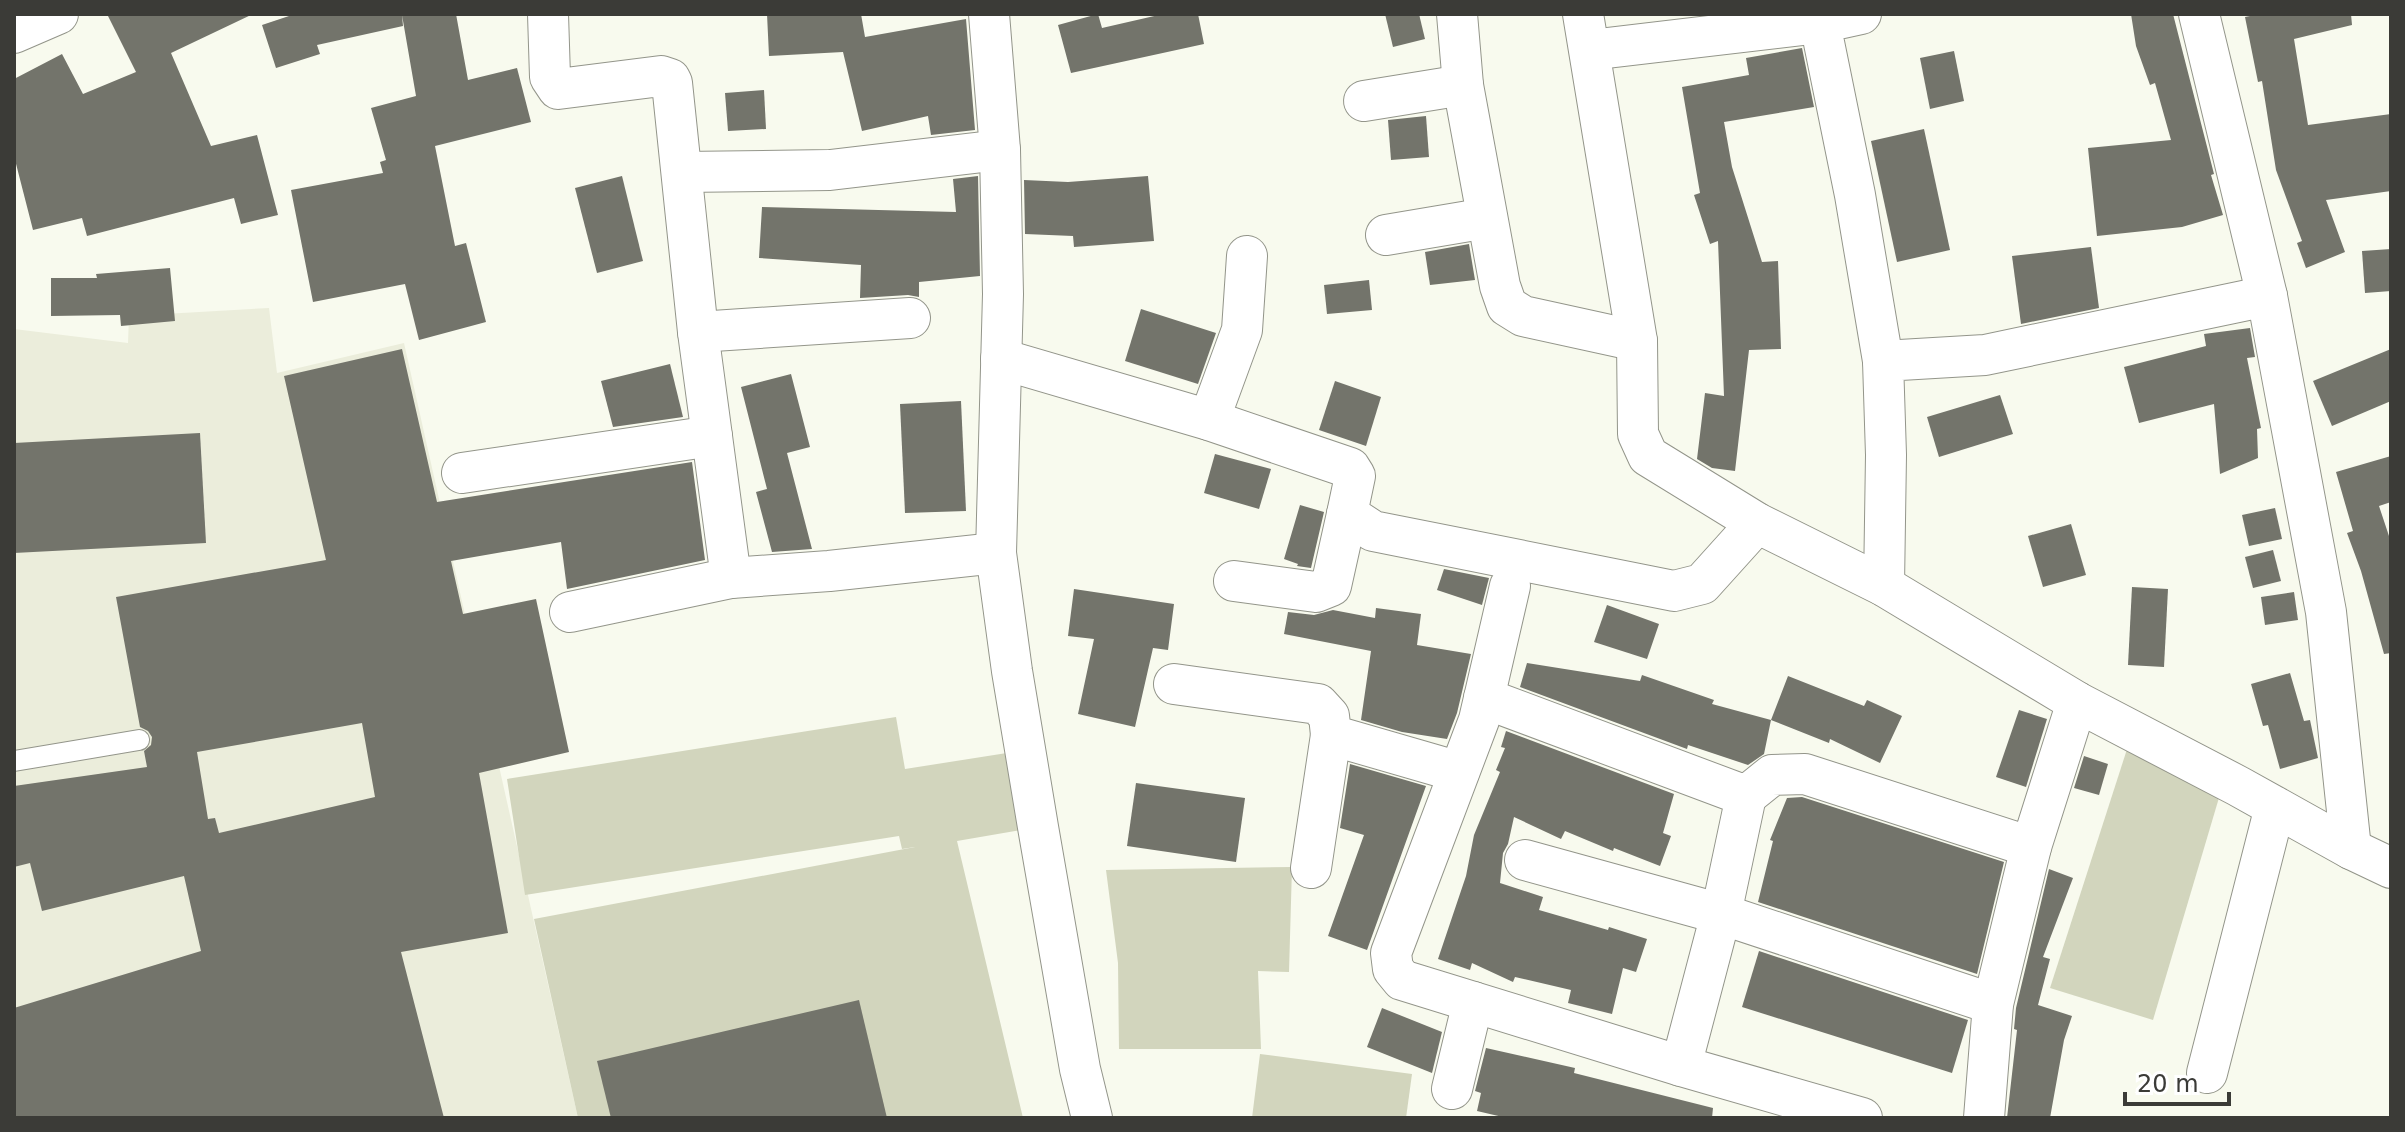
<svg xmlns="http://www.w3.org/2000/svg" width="2405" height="1132" font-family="'DejaVu Sans',sans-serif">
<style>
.built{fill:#ebeddb}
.green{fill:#d2d5bd}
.building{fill:#73746b;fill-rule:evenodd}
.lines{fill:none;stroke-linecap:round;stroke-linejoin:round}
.service-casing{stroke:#93958a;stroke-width:22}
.minor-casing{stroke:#93958a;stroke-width:42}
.service{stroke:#fff;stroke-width:20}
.minor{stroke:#fff;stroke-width:40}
</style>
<rect width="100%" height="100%" fill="#f8faee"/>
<!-- built -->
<path class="built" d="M 269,308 L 277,373 L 404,343 L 578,1118 L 14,1118 L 14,329 L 128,343 L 129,316 Z"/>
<!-- green -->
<g class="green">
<path d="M 896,717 L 905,769 L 1026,750 L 1038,827 L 957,841 L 1023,1118 L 578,1118 L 534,919 L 915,847 L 902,849 L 899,836 L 525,895 L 507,779 Z"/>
<path d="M 2129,743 L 2221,791 L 2153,1020 L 2050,988 Z"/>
<path d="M 1292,867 L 1289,972 L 1258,971 L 1261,1049 L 1119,1049 L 1118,963 L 1106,870 Z"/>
<path d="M 1260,1054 L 1412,1074 L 1406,1118 L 1252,1118 Z"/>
</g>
<!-- building -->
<g class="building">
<path d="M 107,14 L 253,14 L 171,53 L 211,146 L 257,135 L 278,215 L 241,224 L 234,198 L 87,236 L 82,218 L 33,230 L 14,156 L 14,79 L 62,54 L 83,94 L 136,72 Z"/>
<path d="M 295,14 L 456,14 L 468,80 L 517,68 L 531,122 L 435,146 L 455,246 L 466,243 L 486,322 L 419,340 L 405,284 L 313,302 L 291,190 L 383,173 L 380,162 L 386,160 L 371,108 L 416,96 L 402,15 L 403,26 L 317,45 L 320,54 L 276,68 L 262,25 Z"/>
<path d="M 767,14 L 861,14 L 865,37 L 966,19 L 975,130 L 931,135 L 928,116 L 862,131 L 843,52 L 769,56 Z"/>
<path d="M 1098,14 L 1102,28 L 1163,14 L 1198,14 L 1204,44 L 1071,73 L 1058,25 Z"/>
<path d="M 1385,14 L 1419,14 L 1425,39 L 1393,47 Z"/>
<path d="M 2131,14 L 2173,14 L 2214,174 L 2211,175 L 2223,215 L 2182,227 L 2097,236 L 2088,148 L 2171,140 L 2155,83 L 2150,85 L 2136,46 Z"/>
<path d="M 2260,14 L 2351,14 L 2352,25 L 2294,39 L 2308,125 L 2391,114 L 2391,191 L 2326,200 L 2345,252 L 2306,268 L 2297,243 L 2302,241 L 2276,170 L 2262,81 L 2258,82 L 2245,17 Z"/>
<path d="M 1802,48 L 1814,107 L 1724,122 L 1732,167 L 1762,262 L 1778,261 L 1781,349 L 1749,350 L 1735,471 L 1712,468 L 1697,459 L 1705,393 L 1724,396 L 1718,241 L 1710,244 L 1694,195 L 1700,193 L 1682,87 L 1749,75 L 1746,58 Z"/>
<path d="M 1954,51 L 1964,101 L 1930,109 L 1920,58 Z"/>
<path d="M 764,90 L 766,129 L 728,131 L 725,93 Z"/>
<path d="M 1426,116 L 1429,157 L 1391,160 L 1388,120 Z"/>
<path d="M 1924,129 L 1950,250 L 1897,262 L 1871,141 Z"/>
<path d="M 622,176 L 643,261 L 597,273 L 575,188 Z"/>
<path d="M 978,176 L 980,276 L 919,282 L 919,297 L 908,295 L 860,298 L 861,265 L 759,258 L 762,207 L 956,212 L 953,179 Z"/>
<path d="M 1148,176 L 1154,241 L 1074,247 L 1073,236 L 1025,234 L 1024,180 L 1068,182 Z"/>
<path d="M 1469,244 L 1475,280 L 1430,285 L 1425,252 Z"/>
<path d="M 2091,247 L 2099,308 L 2021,324 L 2012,256 Z"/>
<path d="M 2391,249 L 2391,291 L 2365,293 L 2362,251 Z"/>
<path d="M 170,268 L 175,321 L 121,326 L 120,315 L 51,316 L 51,278 L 97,278 L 96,274 Z"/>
<path d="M 1369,280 L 1372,310 L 1327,314 L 1324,285 Z"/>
<path d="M 1141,309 L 1216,333 L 1198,384 L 1125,361 Z"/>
<path d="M 2250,328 L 2255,357 L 2247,358 L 2261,428 L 2257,429 L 2258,458 L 2220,474 L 2214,404 L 2139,423 L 2124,367 L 2206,346 L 2204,334 Z"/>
<path d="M 402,349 L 437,502 L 692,462 L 705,560 L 567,589 L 561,542 L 451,561 L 463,614 L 536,599 L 569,752 L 479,773 L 508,933 L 401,952 L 444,1118 L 14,1118 L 14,1008 L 201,951 L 184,876 L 42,911 L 30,863 L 14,867 L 14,786 L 147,767 L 144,751 L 151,745 L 152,737 L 148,731 L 140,727 L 116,597 L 326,560 L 284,376 ZM 362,723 L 375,797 L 219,833 L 215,818 L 208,819 L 197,752 Z"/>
<path d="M 2391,349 L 2391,401 L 2332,426 L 2313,381 Z"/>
<path d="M 670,364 L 683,417 L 613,427 L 601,381 Z"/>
<path d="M 791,374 L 810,447 L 787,453 L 812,549 L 772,552 L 756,492 L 767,489 L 741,387 Z"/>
<path d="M 1335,381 L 1381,397 L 1366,446 L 1319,430 Z"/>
<path d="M 2000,395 L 2013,434 L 1939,457 L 1927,417 Z"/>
<path d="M 961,401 L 966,511 L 905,513 L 900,404 Z"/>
<path d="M 200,433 L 206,543 L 14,553 L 14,443 Z"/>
<path d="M 1215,454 L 1271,469 L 1259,509 L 1204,493 Z"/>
<path d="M 2391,456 L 2391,502 L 2379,506 L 2391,542 L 2391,653 L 2384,654 L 2361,571 L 2347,533 L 2353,531 L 2336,472 Z"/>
<path d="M 1300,505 L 1324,512 L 1311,568 L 1297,566 L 1298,564 L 1284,559 Z"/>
<path d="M 2275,508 L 2282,539 L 2249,546 L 2242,515 Z"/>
<path d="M 2071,524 L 2086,575 L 2043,587 L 2028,536 Z"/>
<path d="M 2273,550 L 2281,581 L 2253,588 L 2245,557 Z"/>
<path d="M 1444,569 L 1489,578 L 1482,605 L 1437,590 Z"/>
<path d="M 2132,587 L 2168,589 L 2164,667 L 2128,665 Z"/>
<path d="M 1074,589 L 1174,604 L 1168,650 L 1153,648 L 1135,727 L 1078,714 L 1094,639 L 1068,636 Z"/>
<path d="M 2294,592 L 2298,620 L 2265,625 L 2261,597 Z"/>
<path d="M 1607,605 L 1659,624 L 1647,659 L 1594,642 Z"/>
<path d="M 1376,608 L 1421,614 L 1417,645 L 1471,654 L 1457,713 L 1447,739 L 1402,732 L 1361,720 L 1371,651 L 1284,634 L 1288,612 L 1314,615 L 1333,610 L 1375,618 Z"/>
<path d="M 1527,663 L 1640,681 L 1642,675 L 1714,700 L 1712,704 L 1771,720 L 1764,754 L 1748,765 L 1688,745 L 1687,749 L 1520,687 Z"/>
<path d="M 2290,673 L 2304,721 L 2310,720 L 2318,758 L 2280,769 L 2268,725 L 2263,726 L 2251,684 Z"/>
<path d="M 1788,676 L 1864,706 L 1867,700 L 1902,716 L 1880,763 L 1830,739 L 1829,743 L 1771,720 Z"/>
<path d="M 2019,710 L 2047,719 L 2026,787 L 1996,777 Z"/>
<path d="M 1506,731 L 1674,794 L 1663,833 L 1671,836 L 1660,866 L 1614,848 L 1613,851 L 1565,831 L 1561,839 L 1514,817 L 1508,844 L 1503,853 L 1500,883 L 1543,897 L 1539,910 L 1608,930 L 1609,927 L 1647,939 L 1636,972 L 1623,968 L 1612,1014 L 1568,1003 L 1571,990 L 1515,977 L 1513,982 L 1472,963 L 1470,970 L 1438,959 L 1466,876 L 1474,835 L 1500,772 L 1496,770 L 1505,748 L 1501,747 Z"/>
<path d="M 2084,756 L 2108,764 L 2099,795 L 2074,788 Z"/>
<path d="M 1350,764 L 1426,786 L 1367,950 L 1328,936 L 1364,835 L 1340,828 Z"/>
<path d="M 1136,783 L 1245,798 L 1236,862 L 1127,846 Z"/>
<path d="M 1802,797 L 2004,862 L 1977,974 L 1758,902 L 1773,841 L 1770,840 L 1787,798 Z"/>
<path d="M 2049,869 L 2073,878 L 2043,957 L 2050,959 L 2038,1005 L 2072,1016 L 2064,1040 L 2050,1118 L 2007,1118 L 2017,1030 L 2014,1029 L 2016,1008 Z"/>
<path d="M 1759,951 L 1968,1020 L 1952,1073 L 1742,1007 Z"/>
<path d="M 859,1000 L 887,1118 L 611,1118 L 597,1061 Z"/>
<path d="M 1382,1008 L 1442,1032 L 1432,1073 L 1367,1047 Z"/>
<path d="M 1486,1048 L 1575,1068 L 1574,1073 L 1713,1108 L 1712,1118 L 1507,1118 L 1477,1111 L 1481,1093 L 1475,1091 Z"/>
</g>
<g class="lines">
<defs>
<path id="service" d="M 14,761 L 139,740"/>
<g id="minor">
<path d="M 548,14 L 550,77 L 558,89 L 661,76 L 670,79 L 672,83 L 698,332 L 731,578"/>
<path d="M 989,14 L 1000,150 L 1003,294 L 996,553 L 1012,671 L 1038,827 L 1080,1069 L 1092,1118"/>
<path d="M 1457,14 L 1463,85 L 1500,286 L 1507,306 L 1523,316 L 1637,341"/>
<path d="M 1583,14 L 1637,341 L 1638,434 L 1648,456 L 1757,523 L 1884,586 L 2077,702 L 2238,786 L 2351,849 L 2391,868"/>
<path d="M 1861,14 L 1820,23 L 1855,195 L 1883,361"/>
<path d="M 2199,14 L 2267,296 L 2326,612 L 2351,849"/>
<path d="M 14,33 L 58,14"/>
<path d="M 1590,50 L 1820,23"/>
<path d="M 1364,101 L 1463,85"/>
<path d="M 682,172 L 830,170 L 1000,150"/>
<path d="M 1386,235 L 1487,218"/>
<path d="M 698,332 L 910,318"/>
<path d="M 1001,359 L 1209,420 L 1350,468 L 1355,476 L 1347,514 L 1373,531 L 1674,591 L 1702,584 L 1757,523"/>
<path d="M 1209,420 L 1242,330 L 1247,256"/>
<path d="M 462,473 L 712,436"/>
<path d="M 1234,581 L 1316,592 L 1331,586 L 1347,514"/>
<path d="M 1510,586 L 1479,720 L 1391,953 L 1393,969 L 1402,980 L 1681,1066 L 1862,1118"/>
<path d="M 1884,586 L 1886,455 L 1883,361 L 1985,355 L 2267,296"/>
<path d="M 570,612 L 731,578 L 829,571 L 996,553"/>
<path d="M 1174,684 L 1318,704 L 1329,716 L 1331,735 L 1459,772"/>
<path d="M 1484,698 L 1746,796 L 1772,775 L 1805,774 L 2031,847"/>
<path d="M 1525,860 L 1721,914 L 1993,1004"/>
<path d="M 1311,868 L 1331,735"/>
<path d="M 1681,1066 L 1721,914 L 1746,796"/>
<path d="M 2207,1073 L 2275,807"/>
<path d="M 1452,1089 L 1473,1002"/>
<path d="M 1984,1118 L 1993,1004 L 2031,847 L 2077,702"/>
</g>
</defs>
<!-- service casing -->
<use href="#service" class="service-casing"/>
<!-- minor casing -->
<use href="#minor" class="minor-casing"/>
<!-- service -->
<use href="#service" class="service"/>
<!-- minor -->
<use href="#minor" class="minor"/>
</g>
<!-- border -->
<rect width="2405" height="1132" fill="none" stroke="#3b3b37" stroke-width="32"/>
<!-- scale -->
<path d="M2125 1092v12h104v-12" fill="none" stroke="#3b3b37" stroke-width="4"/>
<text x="2137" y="1092" font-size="24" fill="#3b3b37" stroke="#ffffff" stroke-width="6" paint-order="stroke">20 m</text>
</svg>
